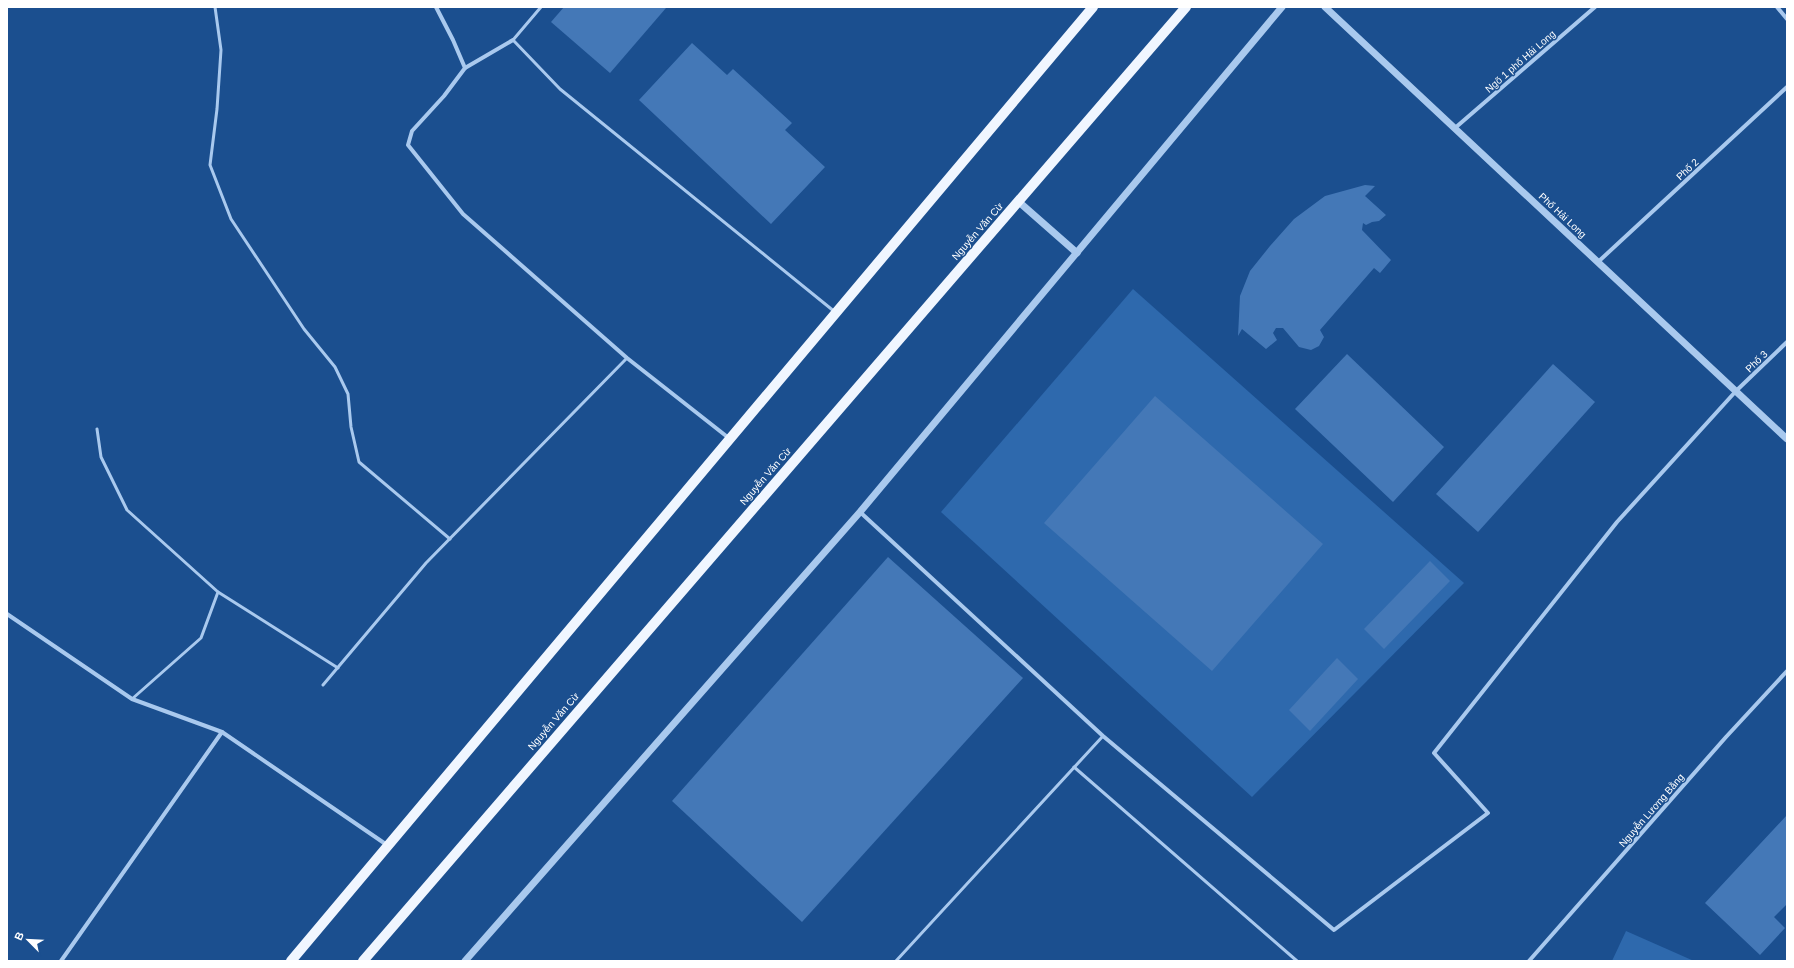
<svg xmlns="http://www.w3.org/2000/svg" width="1794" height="968" font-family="Arial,sans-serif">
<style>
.green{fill:#2e69ad}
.building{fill:#4478b7}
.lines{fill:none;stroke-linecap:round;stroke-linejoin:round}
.service{stroke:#a9c9ee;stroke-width:3}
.minor{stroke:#a9c9ee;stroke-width:4}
.tertiary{stroke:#a9c9ee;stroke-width:7}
.primary{stroke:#f0f6ff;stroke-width:10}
.labels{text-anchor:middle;stroke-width:3;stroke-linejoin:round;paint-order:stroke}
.street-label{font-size:10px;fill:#fff;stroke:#1b4f8f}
</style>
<rect width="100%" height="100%" fill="#1b4f8f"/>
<!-- green -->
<g class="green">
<path d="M 1133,289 L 1464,583 L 1252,797 L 941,512 Z"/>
<path d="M 1626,931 L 1694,961 L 1612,961 Z"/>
</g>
<!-- building -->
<g class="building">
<path d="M 564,7 L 665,7 L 666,8 L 610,73 L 551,22 Z"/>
<path d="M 692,43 L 727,75 L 733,69 L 792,123 L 785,130 L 825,167 L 771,224 L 639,100 Z"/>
<path d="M 1365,185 L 1375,186 L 1365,196 L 1386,215 L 1379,221 L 1372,222 L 1366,225 L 1363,223 L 1362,230 L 1391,260 L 1380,273 L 1374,268 L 1320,330 L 1324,337 L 1319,346 L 1311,350 L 1299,347 L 1283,328 L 1276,328 L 1273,333 L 1277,340 L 1266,349 L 1242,329 L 1238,336 L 1240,296 L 1250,271 L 1270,246 L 1294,219 L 1325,196 Z"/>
<path d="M 1347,354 L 1444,447 L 1393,502 L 1295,409 Z"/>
<path d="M 1553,364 L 1595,402 L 1478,532 L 1436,494 Z"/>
<path d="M 1155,396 L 1323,544 L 1212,671 L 1044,523 Z"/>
<path d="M 888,557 L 1023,678 L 802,922 L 672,801 Z"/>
<path d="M 1430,561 L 1450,581 L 1384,649 L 1364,629 Z"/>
<path d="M 1337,658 L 1358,679 L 1310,731 L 1289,710 Z"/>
<path d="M 1787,815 L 1787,904 L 1774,917 L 1785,928 L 1760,955 L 1705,903 Z"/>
</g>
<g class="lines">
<!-- service -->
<g class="service">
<path d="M 215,7 L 221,50 L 217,109 L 210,165 L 231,219 L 304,329 L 335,367 L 348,394 L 351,427 L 359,462 L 450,539"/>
<path d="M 541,7 L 513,40 L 560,89 L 835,312"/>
<path d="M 97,429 L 101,457 L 127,510 L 218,592 L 201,638 L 132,699"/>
<path d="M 218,592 L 338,668"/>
<path d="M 323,685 L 426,563 L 627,358"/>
<path d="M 1074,767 L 1297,961"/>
<path d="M 896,961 L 1103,736"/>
</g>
<!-- minor -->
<g class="minor">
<path d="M 436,7 L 453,40 L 465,68 L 444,96 L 412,131 L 408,145 L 463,214 L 627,358 L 730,439"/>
<path d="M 1777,7 L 1787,19"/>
<path d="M 465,68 L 513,40"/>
<path d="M 1455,128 L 1595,7"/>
<path d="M 1598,262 L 1787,87"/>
<path d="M 860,512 L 1103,736 L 1334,930 L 1488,813 L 1434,753 L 1617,522 L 1736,391 L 1787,342"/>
<path d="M 7,614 L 132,699 L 222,732 L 387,845"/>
<path d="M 61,961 L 222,732"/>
<path d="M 1529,961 L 1726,737 L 1787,671"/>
</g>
<!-- tertiary -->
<g class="tertiary">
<path d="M 1325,7 L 1787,439"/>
<path d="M 1019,202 L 1077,253"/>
<path d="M 465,961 L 860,512 L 1282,7"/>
</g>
<!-- primary -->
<g class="primary">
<path d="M 291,961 L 1093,7"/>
<path d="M 363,961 L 1186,7"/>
</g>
</g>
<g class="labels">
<!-- street labels -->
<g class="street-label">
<text transform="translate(1520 61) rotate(-41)" y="4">Ngõ 1 phố Hải Long</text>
<text transform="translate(1687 169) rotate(-43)" y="4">Phố 2</text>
<text transform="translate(1563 215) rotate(43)" y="4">Phố Hải Long</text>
<text transform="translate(977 231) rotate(-49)" y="4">Nguyễn Văn Cừ</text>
<text transform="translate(1756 361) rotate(-44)" y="4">Phố 3</text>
<text transform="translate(765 476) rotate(-49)" y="4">Nguyễn Văn Cừ</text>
<text transform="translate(553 721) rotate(-49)" y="4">Nguyễn Văn Cừ</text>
<text transform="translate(1651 810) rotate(-49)" y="4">Nguyễn Lương Bằng</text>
</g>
</g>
<!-- border -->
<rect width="1794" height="968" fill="none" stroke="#ffffff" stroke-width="16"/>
<!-- north arrow -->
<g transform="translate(28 940) rotate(294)" stroke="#1b4f8f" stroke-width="3" paint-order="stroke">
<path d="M0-3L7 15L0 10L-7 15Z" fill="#ffffff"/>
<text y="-6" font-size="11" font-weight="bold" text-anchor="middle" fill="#ffffff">B</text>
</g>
</svg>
